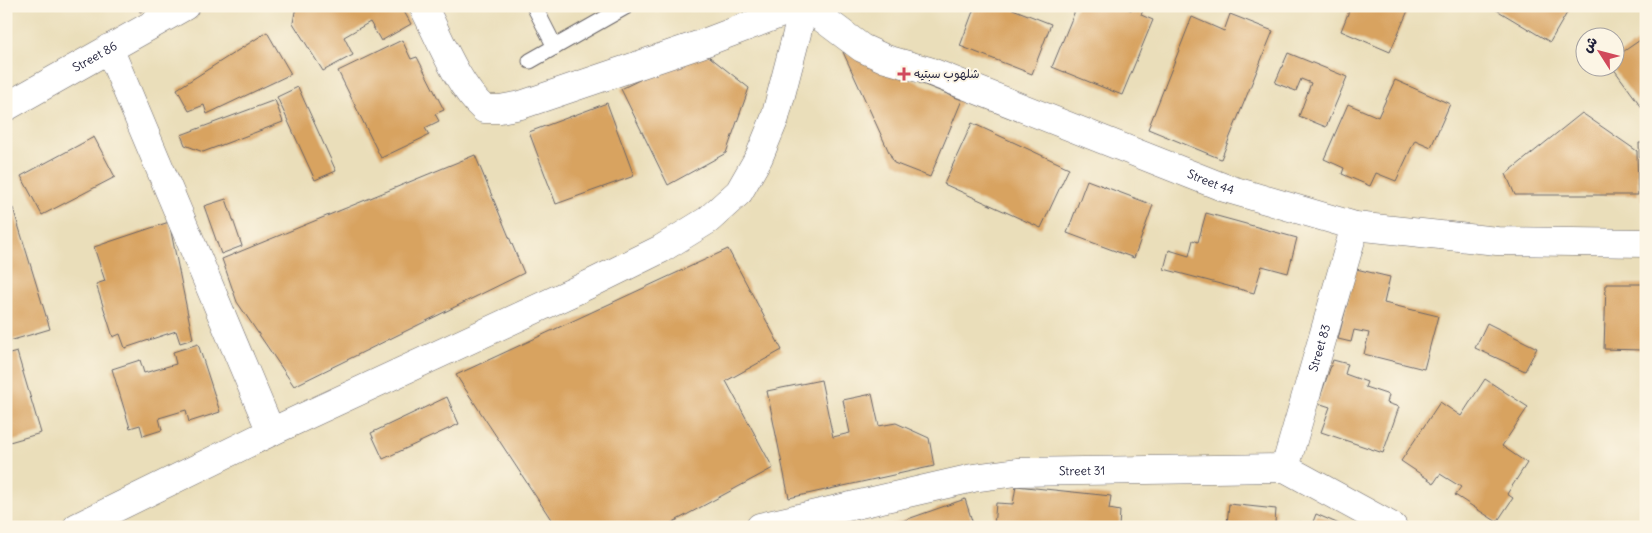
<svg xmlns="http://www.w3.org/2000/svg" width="1652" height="533" font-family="Delius,'Playpen Sans Arabic',sans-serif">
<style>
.building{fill:#d8a361}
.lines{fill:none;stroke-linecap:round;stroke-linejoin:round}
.service-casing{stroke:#686467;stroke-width:17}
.minor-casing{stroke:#686467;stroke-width:29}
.service{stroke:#fff;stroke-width:15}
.minor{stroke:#fff;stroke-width:28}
.poi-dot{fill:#d1495b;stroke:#fcf5e5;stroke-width:2}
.labels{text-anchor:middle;stroke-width:4;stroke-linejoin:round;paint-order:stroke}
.street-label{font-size:12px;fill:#22223b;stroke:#fcf5e5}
.poi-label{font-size:12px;fill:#22223b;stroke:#fcf5e5;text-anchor:start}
</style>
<rect width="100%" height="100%" fill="#fcf5e5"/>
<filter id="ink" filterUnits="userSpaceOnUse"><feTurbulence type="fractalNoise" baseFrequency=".02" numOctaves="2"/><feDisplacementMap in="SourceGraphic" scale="10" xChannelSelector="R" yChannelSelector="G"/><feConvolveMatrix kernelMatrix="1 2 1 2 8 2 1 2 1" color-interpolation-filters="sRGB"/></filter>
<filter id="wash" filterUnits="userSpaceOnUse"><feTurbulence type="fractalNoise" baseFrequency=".0096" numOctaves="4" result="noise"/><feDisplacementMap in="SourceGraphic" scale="20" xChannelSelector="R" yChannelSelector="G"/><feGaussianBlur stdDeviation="1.12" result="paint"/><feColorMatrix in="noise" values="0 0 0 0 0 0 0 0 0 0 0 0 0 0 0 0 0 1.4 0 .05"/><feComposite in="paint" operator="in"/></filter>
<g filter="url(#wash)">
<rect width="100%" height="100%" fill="#eadeba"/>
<g id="blocks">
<!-- building -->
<g class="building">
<path d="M 137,6 L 151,6 L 140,12 Z"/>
<path d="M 296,6 L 401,6 L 411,24 L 381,41 L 370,22 L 344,37 L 353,55 L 323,71 L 293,23 Z"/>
<path d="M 975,6 L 1005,6 L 1051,24 L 1032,74 L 960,46 Z"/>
<path d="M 1077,6 L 1123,6 L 1131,10 L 1133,6 L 1145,6 L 1141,15 L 1153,20 L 1122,95 L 1052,67 Z"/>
<path d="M 1351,6 L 1410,6 L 1390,52 L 1341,31 Z"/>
<path d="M 1490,6 L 1571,6 L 1550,42 Z"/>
<path d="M 1230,14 L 1273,31 L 1221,159 L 1148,129 L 1192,17 L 1224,31 Z"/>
<path d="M 267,32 L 291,74 L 207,114 L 204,105 L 189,111 L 177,89 Z"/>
<path d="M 1646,36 L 1646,113 L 1613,68 L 1614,58 Z"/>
<path d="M 402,40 L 411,59 L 417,57 L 444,110 L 435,114 L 439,121 L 425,128 L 429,135 L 381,158 L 338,71 Z"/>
<path d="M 701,50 L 749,88 L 726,153 L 668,185 L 621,89 Z"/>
<path d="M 843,52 L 962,100 L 930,177 L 894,163 Z"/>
<path d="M 1288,53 L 1347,77 L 1326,127 L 1299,116 L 1311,83 L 1301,79 L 1296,91 L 1275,83 Z"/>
<path d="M 1395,80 L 1450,104 L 1431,147 L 1415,140 L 1396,181 L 1376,173 L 1370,186 L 1342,174 L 1344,168 L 1324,159 L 1348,104 L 1378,117 Z"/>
<path d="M 298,87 L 336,171 L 315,180 L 277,97 Z"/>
<path d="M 275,100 L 283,122 L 203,152 L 185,145 L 181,135 Z"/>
<path d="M 607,103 L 634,176 L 556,204 L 529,132 Z"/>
<path d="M 1582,113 L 1637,151 L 1638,195 L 1515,195 L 1506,174 Z"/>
<path d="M 972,123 L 1069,168 L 1041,228 L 944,184 Z"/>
<path d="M 94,137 L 115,177 L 42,215 L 21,176 Z"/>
<path d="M 1639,143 L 1646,143 L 1646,200 L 1641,200 Z"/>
<path d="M 475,155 L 524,273 L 294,386 L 237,302 L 222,259 Z"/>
<path d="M 1087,180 L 1153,205 L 1134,258 L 1067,233 Z"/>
<path d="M 226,199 L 242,246 L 221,254 L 204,206 Z"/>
<path d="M 13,208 L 50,329 L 6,342 L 6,210 Z"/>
<path d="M 1206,213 L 1297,238 L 1288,273 L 1262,266 L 1254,293 L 1164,269 L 1169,250 L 1189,256 L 1193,240 L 1198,242 Z"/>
<path d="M 169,222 L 193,339 L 180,343 L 176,331 L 125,348 L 120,334 L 113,337 L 96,284 L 105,281 L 94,247 Z"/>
<path d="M 728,249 L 782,350 L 726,381 L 773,468 L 664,527 L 556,527 L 456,375 Z"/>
<path d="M 1356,269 L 1390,277 L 1384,303 L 1438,316 L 1424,369 L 1364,354 L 1369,333 L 1354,330 L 1351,342 L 1338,339 Z"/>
<path d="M 1606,284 L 1643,284 L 1641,350 L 1604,349 Z"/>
<path d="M 1487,323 L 1537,348 L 1525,371 L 1475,348 Z"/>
<path d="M 198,344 L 220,412 L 189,422 L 186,410 L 159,418 L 162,430 L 143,436 L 140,425 L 130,428 L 112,369 L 140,360 L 144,373 L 176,364 L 173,352 Z"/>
<path d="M 17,352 L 41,433 L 6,443 L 6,355 Z"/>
<path d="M 1333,360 L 1348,364 L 1345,374 L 1367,382 L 1365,387 L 1389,395 L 1387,403 L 1399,407 L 1383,453 L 1321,432 L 1330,407 L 1318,403 Z"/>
<path d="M 1485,379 L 1528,407 L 1502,446 L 1527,463 L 1507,494 L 1513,498 L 1497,522 L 1455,495 L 1461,487 L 1440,474 L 1434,483 L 1401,461 L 1440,402 L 1461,416 Z"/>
<path d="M 821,380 L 833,437 L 850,433 L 843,400 L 872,394 L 879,426 L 896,423 L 929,438 L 934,466 L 789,498 L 767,391 Z"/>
<path d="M 447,397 L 459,424 L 383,459 L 371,433 Z"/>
<path d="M 1016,486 L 1111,496 L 1109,509 L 1120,511 L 1119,527 L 994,527 L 996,503 L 1013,504 Z"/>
<path d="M 965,499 L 974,527 L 888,527 L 888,526 Z"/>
<path d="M 1229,504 L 1276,509 L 1275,523 L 1284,524 L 1284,527 L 1232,527 L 1232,525 L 1227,524 Z"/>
<path d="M 1316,514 L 1346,527 L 1298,527 L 1300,522 L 1311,527 Z"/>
</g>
</g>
</g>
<g filter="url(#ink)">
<use href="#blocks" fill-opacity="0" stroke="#686467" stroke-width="1"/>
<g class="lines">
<defs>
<g id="service">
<path d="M 534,6 L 555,47"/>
<path d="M 530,61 L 627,6"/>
</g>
<g id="minor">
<path d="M 423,6 C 440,39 457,85 484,109 L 500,109 L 521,105 L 701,44 L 801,6"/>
<path id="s1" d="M 806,6 L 862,48 L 886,59 L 929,71 L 1225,188 L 1355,226 L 1497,241 L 1646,243"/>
<path d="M 109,48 L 271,432"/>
<path id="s2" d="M 6,107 L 185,6"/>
<path id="s3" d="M 1285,468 L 1355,226"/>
<path d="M 77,527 L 271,432 L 592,283 L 661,249 L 708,220 L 739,192 L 759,157 L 775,118 L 804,6"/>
<path id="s4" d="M 760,527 L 973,478 L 1017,472 L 1285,468 L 1393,527"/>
</g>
</defs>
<!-- service casing -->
<use href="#service" class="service-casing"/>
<!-- minor casing -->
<use href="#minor" class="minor-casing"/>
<!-- service -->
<use href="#service" class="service"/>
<!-- minor -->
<use href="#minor" class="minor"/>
</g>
</g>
<!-- markers -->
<path class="poi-dot" d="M901.5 66.5h5v5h5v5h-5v5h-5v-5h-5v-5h5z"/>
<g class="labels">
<!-- street labels -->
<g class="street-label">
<text dy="4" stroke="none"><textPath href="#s2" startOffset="102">Street 86</textPath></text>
<text dy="4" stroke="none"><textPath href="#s1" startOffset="444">Street 44</textPath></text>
<text dy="4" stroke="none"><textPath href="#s3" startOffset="125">Street 83</textPath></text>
<text dy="4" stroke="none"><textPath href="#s4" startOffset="328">Street 31</textPath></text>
</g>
<!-- poi labels -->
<g class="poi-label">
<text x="914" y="78">شلهوب سبتيه</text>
</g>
</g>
<!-- margin -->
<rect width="1652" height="533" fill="none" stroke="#fcf5e5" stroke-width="25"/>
<!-- north arrow -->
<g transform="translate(1600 52) rotate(306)"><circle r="24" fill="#fcf5e5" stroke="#a5a1a1"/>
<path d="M0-4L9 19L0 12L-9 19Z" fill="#d1495b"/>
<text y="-8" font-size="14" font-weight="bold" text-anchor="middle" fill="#22223b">ش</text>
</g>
</svg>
